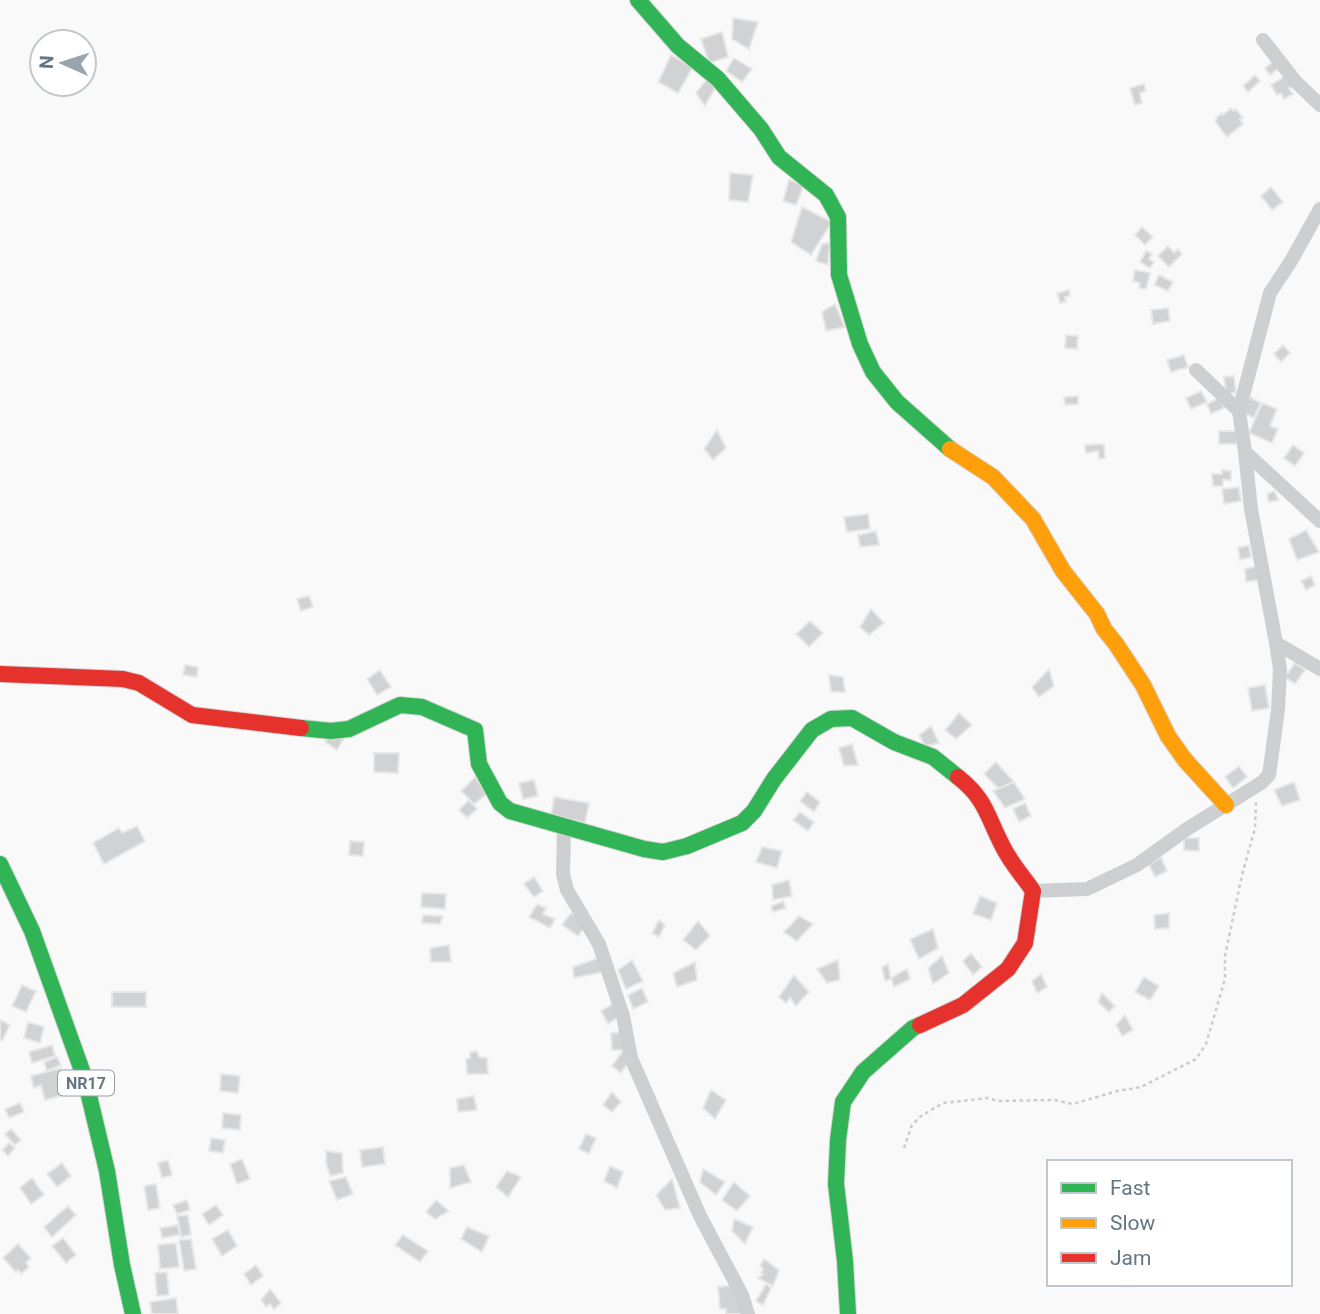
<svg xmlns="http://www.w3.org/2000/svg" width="1320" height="1314" font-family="Roboto,sans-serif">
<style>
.building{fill:#d0d2d3;stroke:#e8e8e8;stroke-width:2}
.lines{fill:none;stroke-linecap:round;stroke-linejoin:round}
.fast-casing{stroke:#d5d6d7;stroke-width:18}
.slow-casing{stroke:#d5d6d7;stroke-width:18}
.jam-casing{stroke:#d5d6d7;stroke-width:18}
.path{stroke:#cbcccd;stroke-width:2.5;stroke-dasharray:3.5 3.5;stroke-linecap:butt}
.street{stroke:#cecfd0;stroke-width:14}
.fast{stroke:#30b455;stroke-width:16}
.slow{stroke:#ff9f0a;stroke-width:16}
.jam{stroke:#e5322d;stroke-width:16}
.labels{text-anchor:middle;stroke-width:7;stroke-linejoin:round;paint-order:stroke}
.shield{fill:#fff;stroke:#939fa8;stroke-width:2}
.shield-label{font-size:16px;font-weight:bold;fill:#657683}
</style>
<rect width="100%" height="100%" fill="#f9f9f9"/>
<!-- building -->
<g class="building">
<path d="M 733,18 L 758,22 L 749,49 L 732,39 Z"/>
<path d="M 722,32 L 728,57 L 709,63 L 701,39 Z"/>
<path d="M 671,55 L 693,67 L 678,93 L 658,82 Z"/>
<path d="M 734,58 L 752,69 L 742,82 L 726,71 Z"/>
<path d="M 1277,59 L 1282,66 L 1270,75 L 1265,68 Z"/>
<path d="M 711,74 L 717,85 L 705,106 L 696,93 Z"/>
<path d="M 1255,75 L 1260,81 L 1248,92 L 1243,86 Z"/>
<path d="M 1287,75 L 1293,85 L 1289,88 L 1293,94 L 1284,99 L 1281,93 L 1277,95 L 1271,85 Z"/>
<path d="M 1144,84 L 1146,91 L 1140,93 L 1142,103 L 1135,105 L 1130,88 Z"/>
<path d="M 1231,108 L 1234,111 L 1236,109 L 1243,118 L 1240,119 L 1243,124 L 1227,137 L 1215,121 L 1217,119 L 1216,118 L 1222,113 L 1223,115 Z"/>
<path d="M 730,173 L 753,175 L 748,202 L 729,200 Z"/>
<path d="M 789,180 L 804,185 L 796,205 L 783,201 Z"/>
<path d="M 1271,187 L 1283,202 L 1272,210 L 1261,196 Z"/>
<path d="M 802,207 L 832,222 L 811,255 L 791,242 Z"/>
<path d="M 1142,227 L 1153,237 L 1145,245 L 1135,235 Z"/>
<path d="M 830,243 L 828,265 L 816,261 L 822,244 Z"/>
<path d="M 1168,246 L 1174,253 L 1178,249 L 1182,254 L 1169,267 L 1158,256 Z"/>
<path d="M 1146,251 L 1152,254 L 1149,259 L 1154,262 L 1150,268 L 1140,262 Z"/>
<path d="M 1135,270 L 1150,273 L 1146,289 L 1139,288 L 1140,283 L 1133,281 Z"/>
<path d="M 1159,275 L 1173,282 L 1168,291 L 1154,285 Z"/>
<path d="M 1069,290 L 1070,296 L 1065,297 L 1066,302 L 1060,303 L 1057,293 Z"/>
<path d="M 835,304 L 845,327 L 826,331 L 822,312 Z"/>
<path d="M 1168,308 L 1170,321 L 1153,324 L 1151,310 Z"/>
<path d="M 1066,335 L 1078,336 L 1077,349 L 1065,348 Z"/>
<path d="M 1283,345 L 1290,353 L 1281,362 L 1274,354 Z"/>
<path d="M 1184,355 L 1188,367 L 1171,372 L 1167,360 Z"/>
<path d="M 1234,376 L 1236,393 L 1226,394 L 1224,377 Z"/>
<path d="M 1201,391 L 1207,402 L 1191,409 L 1186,398 Z"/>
<path d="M 1078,396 L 1078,404 L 1065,405 L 1064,397 Z"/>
<path d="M 1250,397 L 1261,403 L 1254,418 L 1242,412 Z"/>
<path d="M 1219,398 L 1224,408 L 1211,414 L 1207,404 Z"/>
<path d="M 1262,403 L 1277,409 L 1270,426 L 1278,429 L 1272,443 L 1249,433 Z"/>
<path d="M 717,430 L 726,448 L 713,460 L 704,449 Z"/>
<rect x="1219" y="431" width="18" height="13"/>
<path d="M 1104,444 L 1105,458 L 1099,459 L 1098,451 L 1086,453 L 1085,445 Z"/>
<path d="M 1293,445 L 1304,453 L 1295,466 L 1284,458 Z"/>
<path d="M 1222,470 L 1231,471 L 1231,480 L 1223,480 L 1223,486 L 1213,486 L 1212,474 L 1222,474 Z"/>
<path d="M 1239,487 L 1241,501 L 1224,504 L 1222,489 Z"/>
<path d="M 1274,491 L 1279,500 L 1269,502 L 1267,494 Z"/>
<path d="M 868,514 L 870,529 L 847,532 L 844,517 Z"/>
<path d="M 1306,530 L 1319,552 L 1297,560 L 1289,539 Z"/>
<path d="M 876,531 L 879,545 L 860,547 L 858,535 Z"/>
<path d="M 1249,545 L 1251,557 L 1240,560 L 1238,548 Z"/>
<path d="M 1257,566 L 1259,580 L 1246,582 L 1245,569 Z"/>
<path d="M 1311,576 L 1315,585 L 1306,590 L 1301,581 Z"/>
<path d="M 309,596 L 313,607 L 301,611 L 297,599 Z"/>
<path d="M 871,609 L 884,623 L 869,635 L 860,627 Z"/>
<path d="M 810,621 L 823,633 L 809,647 L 796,634 Z"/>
<path d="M 1295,663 L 1305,670 L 1295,684 L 1285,677 Z"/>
<path d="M 185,665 L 198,667 L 197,677 L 183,675 Z"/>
<path d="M 1049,669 L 1054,686 L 1039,697 L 1032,687 Z"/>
<path d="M 380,670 L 391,687 L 377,695 L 367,679 Z"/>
<path d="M 829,675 L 843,677 L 845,692 L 831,692 Z"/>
<path d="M 1265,685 L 1269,708 L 1252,711 L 1248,688 Z"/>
<path d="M 959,713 L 972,725 L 956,739 L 945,730 Z"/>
<path d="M 931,726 L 939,743 L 925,746 L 919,735 Z"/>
<path d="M 331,732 L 345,736 L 337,750 L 325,742 Z"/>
<path d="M 852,744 L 858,765 L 844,766 L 839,748 Z"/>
<path d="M 374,753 L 399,753 L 398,773 L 374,772 Z"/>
<path d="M 996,762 L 1014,782 L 999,789 L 984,774 Z"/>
<path d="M 1239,766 L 1247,777 L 1233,788 L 1225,777 Z"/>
<path d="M 475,777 L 487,794 L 474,804 L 461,791 Z"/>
<path d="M 534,780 L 538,796 L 523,799 L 519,783 Z"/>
<path d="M 1014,782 L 1025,799 L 1005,808 L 993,791 Z"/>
<path d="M 1294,782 L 1300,800 L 1282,806 L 1274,790 Z"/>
<path d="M 807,792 L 820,802 L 814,812 L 800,801 Z"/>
<path d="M 554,797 L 589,803 L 585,823 L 551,815 Z"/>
<path d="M 469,800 L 477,809 L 467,818 L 459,810 Z"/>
<path d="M 1025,803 L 1031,816 L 1019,822 L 1013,809 Z"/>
<path d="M 800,812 L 814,822 L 808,831 L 793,820 Z"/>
<path d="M 137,826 L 145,841 L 104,864 L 93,843 L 119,828 L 122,833 Z"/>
<path d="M 1184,838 L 1199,838 L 1199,851 L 1184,850 Z"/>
<path d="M 350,841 L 364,842 L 363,856 L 349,855 Z"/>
<path d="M 762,847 L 782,851 L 777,868 L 756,862 Z"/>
<path d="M 1161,857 L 1167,871 L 1155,877 L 1149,865 Z"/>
<path d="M 534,877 L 543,891 L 534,897 L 524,884 Z"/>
<path d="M 789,880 L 792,896 L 773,900 L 772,885 Z"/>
<path d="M 422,893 L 446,894 L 445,909 L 421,907 Z"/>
<path d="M 980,896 L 997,903 L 991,920 L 973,914 Z"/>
<path d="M 783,901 L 786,908 L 773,912 L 771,906 Z"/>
<path d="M 537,904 L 546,908 L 543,914 L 555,919 L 550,928 L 529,917 Z"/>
<path d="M 571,913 L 587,924 L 578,936 L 562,925 Z"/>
<path d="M 1169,913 L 1169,928 L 1155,929 L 1154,915 Z"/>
<path d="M 423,915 L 443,916 L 440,924 L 422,923 Z"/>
<path d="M 799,916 L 813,924 L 797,941 L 784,932 Z"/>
<path d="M 659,920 L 665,925 L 659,937 L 652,933 Z"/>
<path d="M 698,921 L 710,936 L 696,950 L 683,940 Z"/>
<path d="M 933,929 L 938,948 L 919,959 L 910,939 Z"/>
<path d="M 449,945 L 451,962 L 431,962 L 430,948 Z"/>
<path d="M 971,953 L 982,967 L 973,975 L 963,961 Z"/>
<path d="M 942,956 L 949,973 L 933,984 L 928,968 Z"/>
<path d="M 598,958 L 602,972 L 574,978 L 573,967 Z"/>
<path d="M 632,960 L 643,981 L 626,989 L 618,970 Z"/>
<path d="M 838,960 L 840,980 L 827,983 L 817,969 Z"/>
<path d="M 695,962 L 697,980 L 677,987 L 673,973 Z"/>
<path d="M 888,964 L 891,979 L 885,981 L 882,967 Z"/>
<path d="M 907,969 L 910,979 L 894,987 L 891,978 Z"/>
<path d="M 1041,974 L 1047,987 L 1037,993 L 1032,981 Z"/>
<path d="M 794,975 L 809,992 L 796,1006 L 790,998 L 786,1003 L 779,997 Z"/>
<path d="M 1144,977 L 1159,986 L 1150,1000 L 1135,992 Z"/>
<path d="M 22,985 L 36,991 L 26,1012 L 12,1006 Z"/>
<path d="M 642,988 L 648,1002 L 633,1009 L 628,995 Z"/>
<rect x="112" y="992" width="34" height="15"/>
<path d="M 1102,993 L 1115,1006 L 1109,1012 L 1098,1002 Z"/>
<path d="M 614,1003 L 622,1015 L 608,1024 L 601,1011 Z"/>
<path d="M 1125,1015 L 1133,1030 L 1122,1036 L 1116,1025 Z"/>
<path d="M 0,1020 L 10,1025 L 2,1041 L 0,1040 Z"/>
<path d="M 28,1022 L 44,1027 L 40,1043 L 24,1038 Z"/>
<path d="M 625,1032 L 627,1050 L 612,1050 L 611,1033 Z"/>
<path d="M 52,1045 L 55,1056 L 32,1063 L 29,1052 Z"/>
<path d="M 477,1051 L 479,1057 L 487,1058 L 488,1074 L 467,1074 L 466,1059 L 470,1058 L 470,1052 Z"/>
<path d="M 622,1052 L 631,1058 L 621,1073 L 612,1066 Z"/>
<path d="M 57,1057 L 61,1065 L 47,1071 L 44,1062 Z"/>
<path d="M 61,1068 L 68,1094 L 45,1100 L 41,1085 L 34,1088 L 31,1076 Z"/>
<path d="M 221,1074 L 240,1076 L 238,1093 L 220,1091 Z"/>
<path d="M 711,1090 L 726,1100 L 715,1119 L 703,1108 Z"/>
<path d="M 612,1092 L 621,1102 L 612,1112 L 603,1105 Z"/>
<path d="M 474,1096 L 477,1110 L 458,1112 L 457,1099 Z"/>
<path d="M 20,1103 L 24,1112 L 9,1118 L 5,1109 Z"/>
<path d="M 223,1113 L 241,1115 L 240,1130 L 222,1128 Z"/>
<path d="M 11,1129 L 21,1140 L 15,1145 L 5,1134 Z"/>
<path d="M 586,1134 L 596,1138 L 589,1154 L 579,1149 Z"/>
<path d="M 211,1138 L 225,1140 L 223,1153 L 209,1151 Z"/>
<path d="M 9,1143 L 15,1148 L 8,1156 L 2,1150 Z"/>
<path d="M 383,1147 L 385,1164 L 362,1167 L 360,1150 Z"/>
<path d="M 326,1151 L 342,1153 L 343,1173 L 330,1176 L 326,1163 Z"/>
<path d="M 242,1159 L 250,1179 L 237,1184 L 230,1164 Z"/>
<path d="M 168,1160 L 172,1175 L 162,1178 L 158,1163 Z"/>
<path d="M 62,1163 L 71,1176 L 57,1187 L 47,1174 Z"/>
<path d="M 464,1165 L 471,1182 L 450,1188 L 450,1168 Z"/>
<path d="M 610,1166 L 623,1172 L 617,1188 L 604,1181 Z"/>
<path d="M 703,1169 L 725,1182 L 716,1195 L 700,1182 Z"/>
<path d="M 507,1171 L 521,1177 L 508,1197 L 496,1187 Z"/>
<path d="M 346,1177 L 353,1194 L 337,1200 L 329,1181 Z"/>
<path d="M 32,1178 L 44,1195 L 31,1204 L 20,1188 Z"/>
<path d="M 672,1179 L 680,1208 L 665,1210 L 656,1195 Z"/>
<path d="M 734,1182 L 750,1196 L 737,1211 L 722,1200 Z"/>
<path d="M 156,1184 L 160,1208 L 148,1210 L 144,1186 Z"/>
<path d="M 187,1200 L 190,1210 L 177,1214 L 173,1205 Z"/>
<path d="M 436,1200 L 449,1211 L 435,1219 L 426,1212 Z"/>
<path d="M 216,1205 L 223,1215 L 209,1225 L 202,1214 Z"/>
<path d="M 68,1206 L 76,1215 L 52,1237 L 44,1227 Z"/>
<path d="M 188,1215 L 191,1235 L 181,1237 L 177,1216 Z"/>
<path d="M 734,1219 L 753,1227 L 745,1244 L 732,1231 Z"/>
<path d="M 178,1225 L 180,1235 L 162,1238 L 160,1228 Z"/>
<path d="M 467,1227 L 489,1236 L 482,1252 L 461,1239 Z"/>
<path d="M 228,1230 L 237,1246 L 222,1256 L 212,1239 Z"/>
<path d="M 403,1235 L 428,1251 L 420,1262 L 395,1245 Z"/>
<path d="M 63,1238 L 76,1255 L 66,1263 L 52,1246 Z"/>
<path d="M 191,1239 L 196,1269 L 184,1271 L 179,1240 Z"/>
<path d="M 176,1243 L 179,1267 L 160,1269 L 158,1245 Z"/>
<path d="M 18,1244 L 31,1258 L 26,1263 L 29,1267 L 21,1274 L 18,1270 L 16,1272 L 3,1258 Z"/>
<path d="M 764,1259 L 779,1270 L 773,1286 L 758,1278 L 763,1274 L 761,1273 L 763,1269 L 760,1266 Z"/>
<path d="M 256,1265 L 263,1276 L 251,1285 L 244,1274 Z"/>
<path d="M 167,1272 L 169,1295 L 157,1296 L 155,1273 Z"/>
<path d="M 766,1284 L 771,1288 L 763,1305 L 756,1301 Z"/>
<path d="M 735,1285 L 745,1314 L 726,1314 L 726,1309 L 720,1309 L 718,1287 Z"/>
<path d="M 270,1289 L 281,1303 L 274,1309 L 270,1304 L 266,1307 L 261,1300 Z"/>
<path d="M 176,1298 L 178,1314 L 152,1314 L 150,1302 Z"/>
</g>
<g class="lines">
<defs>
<g id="fast">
<path d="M 638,0 L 678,46 L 718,79 L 761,129 L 779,157 L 826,195 L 838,217 L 839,275 L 860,344 L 873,372 L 897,402 L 950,449"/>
<path d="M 301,728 L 331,731 L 349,729 L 400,705 L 422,707 L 475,730 L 479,764 L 500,803 L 510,811 L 644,849 L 663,852 L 687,846 L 742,823 L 754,811 L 774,779 L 812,730 L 831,719 L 852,718 L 894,742 L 933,757 L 958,777"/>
<path d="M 0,864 L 32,931 L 85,1079 L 107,1171 L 122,1265 L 133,1314"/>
<path d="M 848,1314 L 845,1261 L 836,1184 L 838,1140 L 843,1102 L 863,1072 L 913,1028 L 920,1025"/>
</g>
<path id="slow" d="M 950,449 L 993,477 L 1033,519 L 1063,571 L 1097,614 L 1104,629 L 1116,644 L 1143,685 L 1168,736 L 1185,760 L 1226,805"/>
<g id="jam">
<path d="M 0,674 L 123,679 L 139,683 L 192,715 L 301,728"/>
<path d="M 920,1025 L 963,1005 L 1008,969 L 1025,943 L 1033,891 C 1023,876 1010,862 1002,845 C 987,816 986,799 958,777"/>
</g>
</defs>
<!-- fast casing -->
<use href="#fast" class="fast-casing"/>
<!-- slow casing -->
<use href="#slow" class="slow-casing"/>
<!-- jam casing -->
<use href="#jam" class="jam-casing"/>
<!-- path -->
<path class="path" d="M 904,1148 L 912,1125 L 921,1116 L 943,1103 L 988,1098 L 997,1101 L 1055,1100 L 1073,1104 L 1117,1091 L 1141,1087 L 1196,1059 L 1206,1044 L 1225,979 L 1225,956 L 1242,875 L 1255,828 L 1256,802"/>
<!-- street -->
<g class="street">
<path d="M 1263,40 L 1295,81 L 1320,105"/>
<path d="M 1196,370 L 1239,411"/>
<path d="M 1245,452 L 1320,521"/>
<path d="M 1276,643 L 1320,669"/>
<path d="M 564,827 L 563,874 L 567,890 L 599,944 L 623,1016 L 631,1058 L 700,1216 L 742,1295 L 748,1314"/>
<path d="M 1033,891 L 1087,889 L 1137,865 L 1187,829 L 1261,783 L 1269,775 L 1278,710 L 1280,669 L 1276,643 L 1251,509 L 1245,452 L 1239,411 L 1270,293 L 1291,261 L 1320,209"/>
</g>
<!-- fast -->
<use href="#fast" class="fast"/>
<!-- slow -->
<use href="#slow" class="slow"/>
<!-- jam -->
<use href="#jam" class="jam"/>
</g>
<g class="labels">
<!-- shield labels -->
<rect class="shield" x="58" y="1070.5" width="56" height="25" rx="5"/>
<g class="shield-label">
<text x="86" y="1089">NR17</text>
</g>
</g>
<!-- legend -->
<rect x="1047" y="1160" width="245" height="126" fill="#ffffff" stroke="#c1c8cd" stroke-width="2"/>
<rect x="1061" y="1183" width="35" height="10" fill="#30b455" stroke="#c1c8cd" stroke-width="2"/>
<text x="1110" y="1195" font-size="21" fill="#657683">Fast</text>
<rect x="1061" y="1218" width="35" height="10" fill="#ff9f0a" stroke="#c1c8cd" stroke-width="2"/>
<text x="1110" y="1230" font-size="21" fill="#657683">Slow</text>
<rect x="1061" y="1253" width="35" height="10" fill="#e5322d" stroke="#c1c8cd" stroke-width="2"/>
<text x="1110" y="1265" font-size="21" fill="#657683">Jam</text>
<!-- north arrow -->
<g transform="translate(63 63) rotate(273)"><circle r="33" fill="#ffffff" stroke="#c1c8cd" stroke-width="2"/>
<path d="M0-5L12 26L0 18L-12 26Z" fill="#99a4ac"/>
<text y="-10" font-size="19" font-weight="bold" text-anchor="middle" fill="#657683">N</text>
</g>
</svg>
